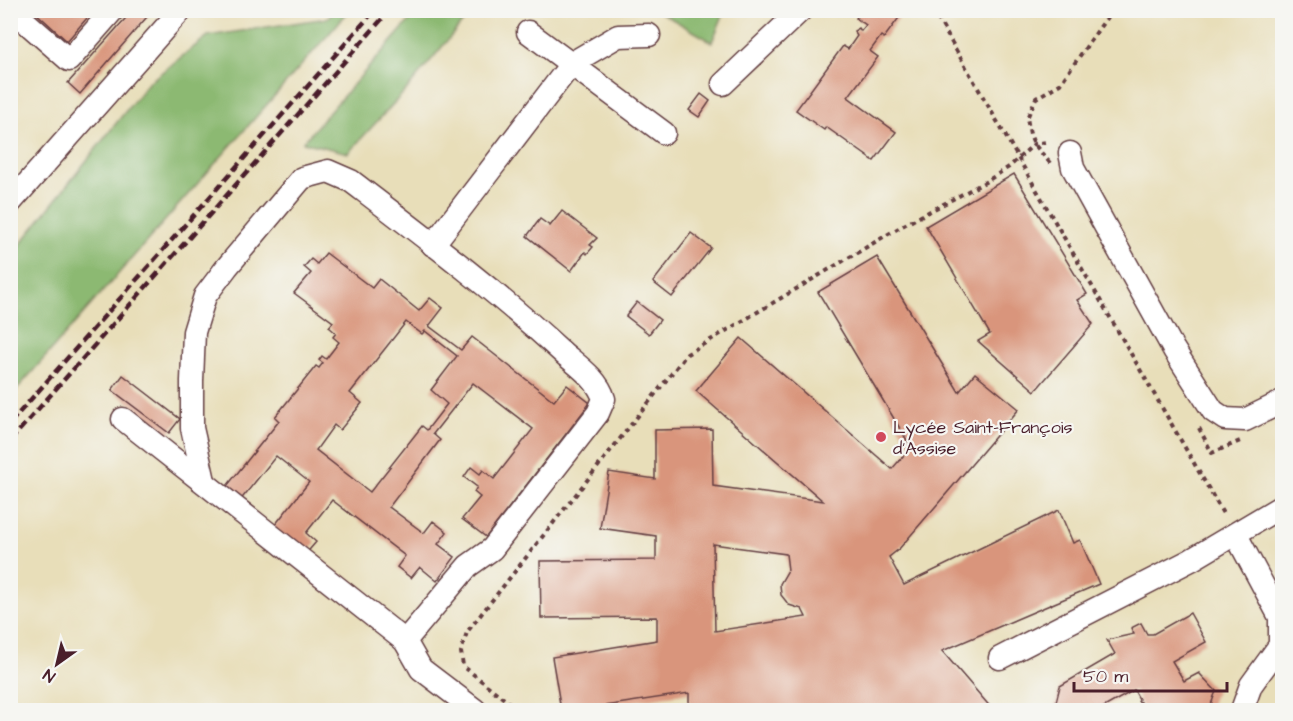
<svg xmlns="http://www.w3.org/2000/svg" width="1293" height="721" font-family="'Architects Daughter',sans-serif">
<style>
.forest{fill:#8cb972;stroke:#6b6c4e;stroke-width:1.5}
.building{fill:#d9957b;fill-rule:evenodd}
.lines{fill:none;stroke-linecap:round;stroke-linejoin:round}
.minor-casing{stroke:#623c40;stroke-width:25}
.path{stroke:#623c40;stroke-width:4;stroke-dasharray:4.5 4.5;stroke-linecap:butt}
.minor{stroke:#fff;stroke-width:22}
.rail{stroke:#4a1f2b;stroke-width:4.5;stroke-dasharray:9 4.5;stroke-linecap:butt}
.poi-dot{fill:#d1495b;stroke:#f6f6f2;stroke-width:2}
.labels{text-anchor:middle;stroke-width:4.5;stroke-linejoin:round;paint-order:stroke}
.poi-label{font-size:18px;fill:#4a1f2b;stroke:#f6f6f2;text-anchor:start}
</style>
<rect width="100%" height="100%" fill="#f6f6f2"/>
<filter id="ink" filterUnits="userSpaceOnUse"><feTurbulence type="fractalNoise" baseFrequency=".0167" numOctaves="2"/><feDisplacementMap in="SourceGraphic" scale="12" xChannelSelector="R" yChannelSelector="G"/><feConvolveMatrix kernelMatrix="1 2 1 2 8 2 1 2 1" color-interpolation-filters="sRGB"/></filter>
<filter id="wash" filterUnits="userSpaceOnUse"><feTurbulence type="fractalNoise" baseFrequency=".008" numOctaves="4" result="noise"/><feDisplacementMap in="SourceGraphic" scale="24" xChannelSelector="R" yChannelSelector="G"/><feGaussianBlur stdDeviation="1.35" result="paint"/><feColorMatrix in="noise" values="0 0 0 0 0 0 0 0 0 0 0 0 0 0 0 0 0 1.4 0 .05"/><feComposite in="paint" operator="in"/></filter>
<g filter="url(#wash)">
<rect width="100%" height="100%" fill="#e8deb9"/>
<!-- forest -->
<g class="forest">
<path d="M 334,11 L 349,11 L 11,396 L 11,256 L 148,83 L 208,36 L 327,18 Z"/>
<path d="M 418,11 L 472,11 L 407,89 L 348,153 L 303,142 Z"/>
<path d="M 724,11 L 724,13 L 712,42 L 658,11 Z"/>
</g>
<g id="blocks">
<!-- building -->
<g class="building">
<path d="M 33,10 L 94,10 L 67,41 Z"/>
<path d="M 133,10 L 153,10 L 80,94 L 68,83 Z"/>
<path d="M 862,10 L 898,10 L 901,15 L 884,38 L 881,36 L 870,51 L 878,57 L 848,97 L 896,132 L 874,161 L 826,127 L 824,130 L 796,110 L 843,46 L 848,49 L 857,36 L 854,31 L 859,28 L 861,31 L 866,25 L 856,18 Z"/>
<path d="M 701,94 L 710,101 L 699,117 L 689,110 Z"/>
<path d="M 1014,174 L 1087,294 L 1077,300 L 1093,324 L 1035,391 L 978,341 L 990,334 L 926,226 Z"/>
<path d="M 562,211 L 597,238 L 590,245 L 593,247 L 587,254 L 585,252 L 571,271 L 527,236 L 540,219 L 550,226 Z"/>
<path d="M 691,233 L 711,248 L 672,297 L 653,282 Z"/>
<path d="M 326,253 L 372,288 L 379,279 L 419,311 L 430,298 L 443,308 L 429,326 L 461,350 L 472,337 L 554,401 L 567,385 L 590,403 L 486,537 L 462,519 L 480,497 L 474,492 L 477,487 L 464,477 L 471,467 L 480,474 L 483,470 L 494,479 L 533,429 L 473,383 L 433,434 L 440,440 L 389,507 L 424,533 L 433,521 L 447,532 L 438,544 L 455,557 L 437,581 L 420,567 L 411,578 L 397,567 L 405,556 L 332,500 L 306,533 L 316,542 L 304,556 L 271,530 L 309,482 L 276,456 L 239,502 L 223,491 L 279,421 L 275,417 L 316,366 L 319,368 L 323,363 L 319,360 L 322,356 L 326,359 L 339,342 L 333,337 L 336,333 L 329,327 L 333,322 L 294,293 L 311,273 L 304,267 L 311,259 L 317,264 ZM 406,322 L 422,334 L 425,331 L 457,356 L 431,390 L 447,404 L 427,430 L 422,426 L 370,492 L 316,450 L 334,425 L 340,430 L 362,403 L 350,393 Z"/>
<path d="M 877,257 L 959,392 L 975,373 L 1019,409 L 899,549 L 889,557 L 904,585 L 1059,510 L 1073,543 L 1080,540 L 1099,584 L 942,651 L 993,710 L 689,710 L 689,693 L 578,710 L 561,710 L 552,657 L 657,640 L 657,617 L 541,618 L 540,561 L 656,560 L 656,536 L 600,528 L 609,472 L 655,479 L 655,430 L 712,429 L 713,486 L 823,501 L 696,391 L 741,338 L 892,469 L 911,447 L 818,292 ZM 713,544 L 786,554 L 788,570 L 780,584 L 781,595 L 789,605 L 802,609 L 806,617 L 715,631 Z"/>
<path d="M 637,302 L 660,320 L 649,334 L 626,316 Z"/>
<path d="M 123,375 L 180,419 L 169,433 L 112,390 Z"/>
<path d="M 1190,613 L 1206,642 L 1172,661 L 1184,681 L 1199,673 L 1216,691 L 1209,710 L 1146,710 L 1142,708 L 1143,706 L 1140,705 L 1141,702 L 1138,701 L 1139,699 L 1134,690 L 1099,710 L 1054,710 L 1060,686 L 1115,654 L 1107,640 L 1134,634 L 1131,628 L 1141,623 L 1147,634 L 1153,634 Z"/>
</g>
</g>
</g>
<g filter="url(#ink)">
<use href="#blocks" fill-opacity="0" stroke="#623c40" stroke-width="1.5"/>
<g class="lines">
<defs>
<g id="minor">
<path d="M 12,10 L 69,60 L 113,10"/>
<path d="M 528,32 L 664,133"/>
<path d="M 723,84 L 801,10"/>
<path d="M 1070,153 L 1073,168 L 1174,350 L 1213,411 L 1225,419 L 1245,420 L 1282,402"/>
<path d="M 10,203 L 181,10"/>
<path d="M 433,245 L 572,63 L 618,36 L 649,35"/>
<path d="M 123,419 L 405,641 L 421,669 L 475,710"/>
<path d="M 204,481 L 192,428 L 192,381 L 194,332 L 205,296 L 227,267 L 302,178 L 328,171 L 351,181 C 423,236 496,291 562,352 C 578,366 598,379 604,399 L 598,413 L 492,549 L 468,566 L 405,641"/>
<path d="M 1236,535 L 1280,617 L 1280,645 L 1251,685 L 1242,710"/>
<path d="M 1000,658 L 1191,560 L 1282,506"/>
</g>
</defs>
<!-- minor casing -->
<use href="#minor" class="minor-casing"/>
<!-- path -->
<g class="path">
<path d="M 933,10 L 1225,517"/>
<path d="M 1050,163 L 1034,144 L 1030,134 L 1027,118 L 1036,98 L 1060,84 L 1112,10"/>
<path d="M 1199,428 L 1212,453 L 1240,441"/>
<path d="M 518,710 L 463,666 L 461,652 L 467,632 L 687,354 L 902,226 L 987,181 L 1009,167 L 1034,144 L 1047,142"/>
</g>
<!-- minor -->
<use href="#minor" class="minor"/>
<!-- rail -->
<g class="rail">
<path d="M 10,423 L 375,10"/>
<path d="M 10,441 L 390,10"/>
</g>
</g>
</g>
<!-- markers -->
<circle class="poi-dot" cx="881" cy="437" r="6"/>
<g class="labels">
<!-- poi labels -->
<g class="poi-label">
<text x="893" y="433">Lycée Saint-François<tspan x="893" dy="21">d'Assise</tspan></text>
</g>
</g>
<!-- margin -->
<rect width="1293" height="721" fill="none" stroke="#f6f6f2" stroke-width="36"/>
<!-- north arrow -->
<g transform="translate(57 664) rotate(214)" stroke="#f6f6f2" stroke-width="4.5" paint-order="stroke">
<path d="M0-4.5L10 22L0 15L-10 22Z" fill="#4a1f2b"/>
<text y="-9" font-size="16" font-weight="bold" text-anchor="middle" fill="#4a1f2b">N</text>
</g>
<!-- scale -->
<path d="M1074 682v9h153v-9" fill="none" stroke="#4a1f2b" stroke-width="3"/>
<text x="1083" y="682" font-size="18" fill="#4a1f2b" stroke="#f6f6f2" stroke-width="4.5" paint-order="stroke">50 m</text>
</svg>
